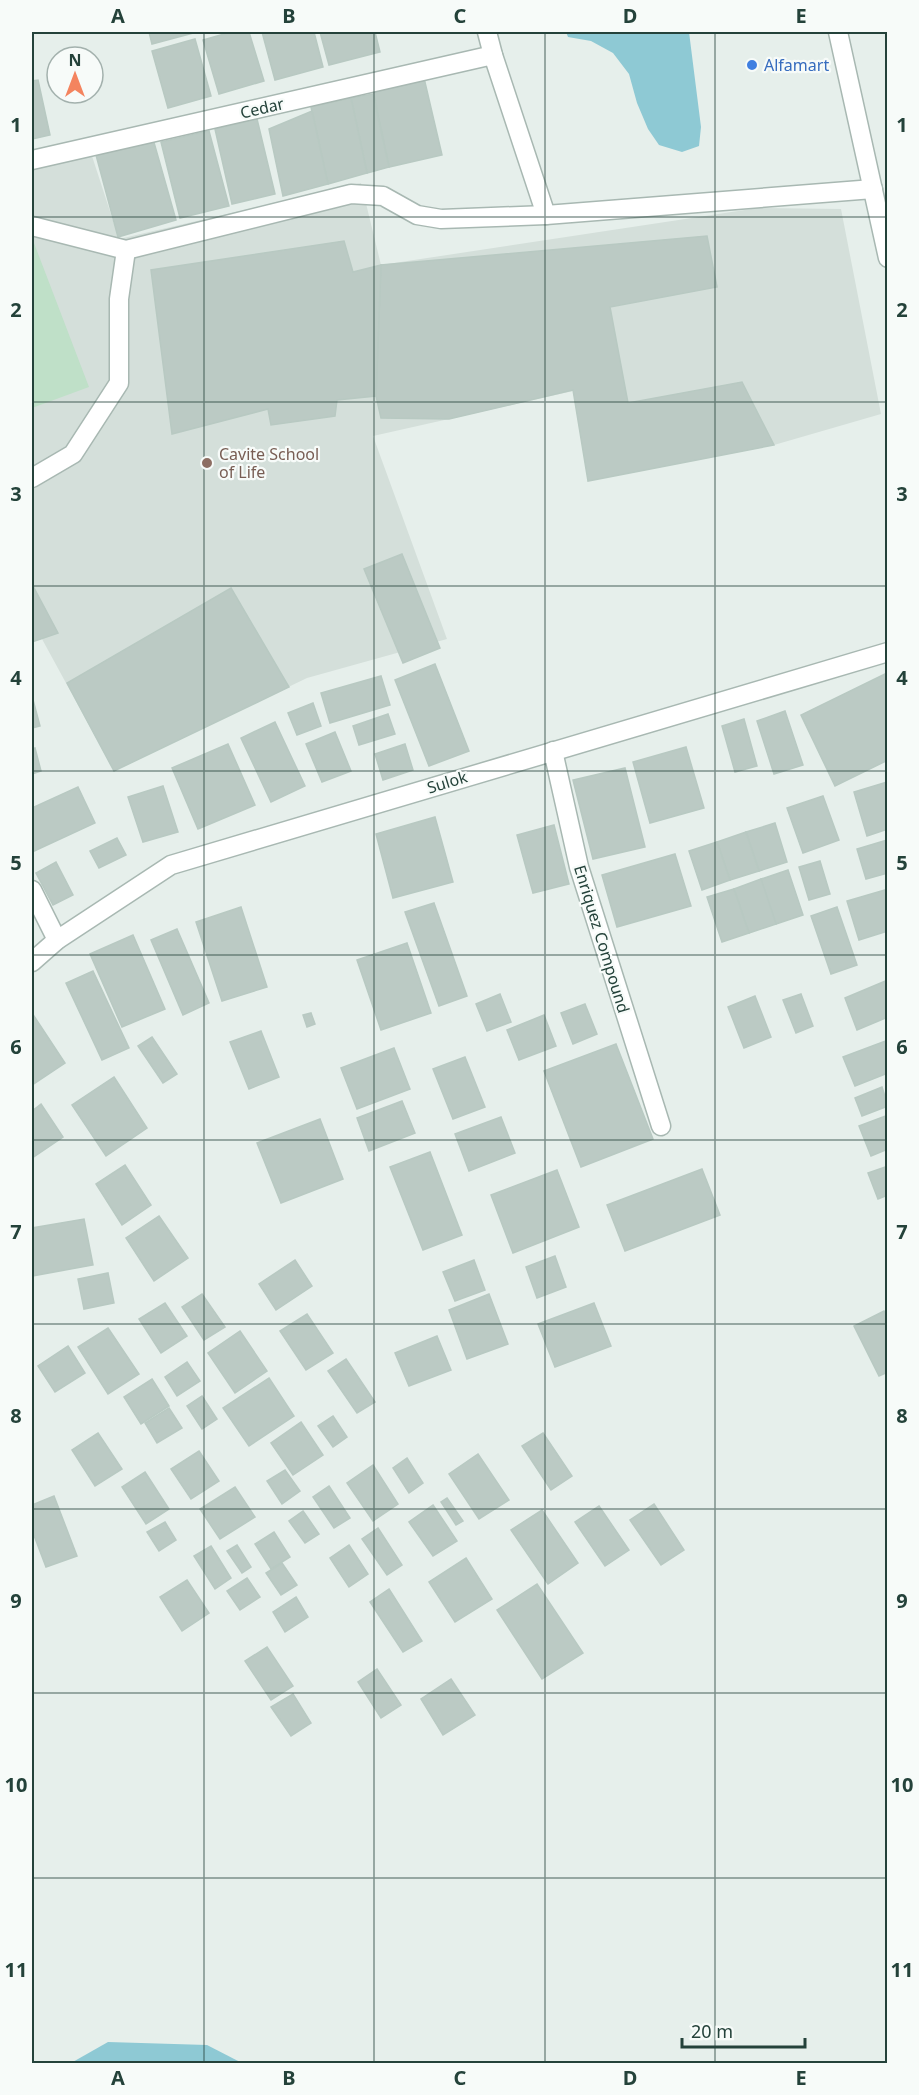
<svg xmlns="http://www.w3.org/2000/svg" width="919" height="2095" font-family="'Noto Sans',sans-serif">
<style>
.built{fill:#d4dfda}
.green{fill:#bfe0c8}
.water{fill:#8ec9d4}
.building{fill:#bbcac4;stroke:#b8c9c2;stroke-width:1.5}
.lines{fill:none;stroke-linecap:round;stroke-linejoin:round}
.minor-casing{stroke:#a8b8b2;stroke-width:21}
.minor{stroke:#fff;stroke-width:18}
.grid{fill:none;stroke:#24423a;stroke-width:1.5;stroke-opacity:0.55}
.shop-dot{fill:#3f7fe0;stroke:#f7fbf9;stroke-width:2}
.education-dot{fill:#8d6e63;stroke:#f7fbf9;stroke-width:2}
.labels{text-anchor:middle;stroke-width:4.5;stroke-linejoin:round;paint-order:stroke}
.shop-label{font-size:16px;fill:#366cbe;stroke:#f7fbf9;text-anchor:start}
.street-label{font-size:16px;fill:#24423a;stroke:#f7fbf9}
.education-label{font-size:16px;fill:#785e54;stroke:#f7fbf9;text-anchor:start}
.neatline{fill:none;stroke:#24423a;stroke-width:2}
.grid-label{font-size:20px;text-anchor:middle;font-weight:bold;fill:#24423a}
</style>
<rect width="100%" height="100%" fill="#e6efeb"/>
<!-- built -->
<path class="built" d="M 92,156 L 119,239 L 361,183 L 381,265 L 758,208 L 841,209 L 881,414 L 774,445 L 588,481 L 573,391 L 373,436 L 447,639 L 307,678 L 114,771 L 42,639 L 32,642 L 32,169 Z"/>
<!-- green -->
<path class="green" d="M 34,243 L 89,387 L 32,408 L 32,244 Z"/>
<!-- water -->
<g class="water">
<path d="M 566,32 L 689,32 L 701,127 L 699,146 L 682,152 L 659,145 L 648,129 L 637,103 L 629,74 L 613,53 L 591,41 L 568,37 Z"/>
<path d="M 108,2042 L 207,2045 L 242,2063 L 71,2063 Z"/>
</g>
<!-- building -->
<g class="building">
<path d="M 149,32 L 197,32 L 152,44 Z"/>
<path d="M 231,32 L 249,32 L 264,81 L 219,94 L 203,40 Z"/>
<path d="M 262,32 L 314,32 L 323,67 L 275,80 Z"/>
<path d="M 320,32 L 375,32 L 380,52 L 329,65 Z"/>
<path d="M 195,39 L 211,96 L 168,108 L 152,51 Z"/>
<path d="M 424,78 L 442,155 L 389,167 L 373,90 Z"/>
<path d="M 38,80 L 50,135 L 32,139 L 32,81 Z"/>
<path d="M 373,94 L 389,167 L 367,173 L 351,98 Z"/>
<path d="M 351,98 L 367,173 L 328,184 L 311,107 Z"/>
<path d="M 312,111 L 328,184 L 283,196 L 269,129 Z"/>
<path d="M 257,119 L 275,194 L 232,204 L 215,129 Z"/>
<path d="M 209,131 L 229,206 L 180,218 L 161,142 Z"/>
<path d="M 153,139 L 176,220 L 118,237 L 96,155 Z"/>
<path d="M 707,236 L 717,287 L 610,307 L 628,403 L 742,382 L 774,445 L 588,481 L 573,390 L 449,419 L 381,418 L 376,396 L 381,265 Z"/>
<path d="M 344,241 L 353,272 L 381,265 L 376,396 L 337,400 L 335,416 L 271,425 L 268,409 L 172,434 L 151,270 Z"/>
<path d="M 402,554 L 440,648 L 403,663 L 364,569 Z"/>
<path d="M 32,584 L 58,633 L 32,642 Z"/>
<path d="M 231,588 L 289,687 L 114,771 L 67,683 Z"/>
<path d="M 435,664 L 469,751 L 429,766 L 395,680 Z"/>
<path d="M 885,674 L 888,678 L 888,760 L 835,786 L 801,715 Z"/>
<path d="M 381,676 L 390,705 L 330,723 L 321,693 Z"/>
<path d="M 32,696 L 40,726 L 32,728 Z"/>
<path d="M 313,703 L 321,726 L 297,735 L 288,713 Z"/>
<path d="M 785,711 L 803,765 L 774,774 L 757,721 Z"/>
<path d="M 388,714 L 395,734 L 359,745 L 353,726 Z"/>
<path d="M 744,719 L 757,766 L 735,772 L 722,726 Z"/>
<path d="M 275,722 L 305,786 L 271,802 L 241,738 Z"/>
<path d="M 335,732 L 351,771 L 322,782 L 306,744 Z"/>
<path d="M 228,744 L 255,805 L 198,829 L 172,768 Z"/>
<path d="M 405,744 L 413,770 L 383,780 L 375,754 Z"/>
<path d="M 686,747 L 704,808 L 650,823 L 633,762 Z"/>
<path d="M 35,748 L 41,771 L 32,774 L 32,749 Z"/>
<path d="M 625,768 L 645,847 L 593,859 L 573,780 Z"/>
<path d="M 887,782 L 888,829 L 867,836 L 854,792 Z"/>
<path d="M 163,786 L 178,832 L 143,842 L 128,797 Z"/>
<path d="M 78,787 L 95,823 L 32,852 L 32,808 Z"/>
<path d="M 823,796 L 839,840 L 803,853 L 787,808 Z"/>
<path d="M 435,817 L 453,882 L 393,898 L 376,834 Z"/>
<path d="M 775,823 L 787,862 L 759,871 L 746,832 Z"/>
<path d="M 554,825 L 569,884 L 533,893 L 517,835 Z"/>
<path d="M 746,832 L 759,871 L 730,880 L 717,842 Z"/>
<path d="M 117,838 L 126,855 L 99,868 L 90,851 Z"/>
<path d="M 887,840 L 888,873 L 866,879 L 857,849 Z"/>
<path d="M 717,842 L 730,880 L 702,890 L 689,851 Z"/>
<path d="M 675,854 L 691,906 L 617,927 L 602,875 Z"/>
<path d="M 820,861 L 830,894 L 809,900 L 799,867 Z"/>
<path d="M 56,862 L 73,895 L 53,905 L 36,873 Z"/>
<path d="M 788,870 L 803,915 L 776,924 L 761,879 Z"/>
<path d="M 761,879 L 776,924 L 749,933 L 734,889 Z"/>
<path d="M 734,889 L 749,933 L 722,942 L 707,897 Z"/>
<path d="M 885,890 L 888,897 L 888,931 L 859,940 L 847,901 Z"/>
<path d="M 434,903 L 467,996 L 439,1006 L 405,912 Z"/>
<path d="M 241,907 L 267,987 L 222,1001 L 196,922 Z"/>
<path d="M 837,907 L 857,965 L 831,974 L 811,916 Z"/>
<path d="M 177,929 L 209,1003 L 183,1015 L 151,940 Z"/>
<path d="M 133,935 L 165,1009 L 122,1027 L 90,954 Z"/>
<path d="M 407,943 L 431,1013 L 381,1030 L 357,960 Z"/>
<path d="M 93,971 L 129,1048 L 102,1060 L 66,983 Z"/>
<path d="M 888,980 L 888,1017 L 857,1030 L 845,998 Z"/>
<path d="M 500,994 L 511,1022 L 487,1031 L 476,1004 Z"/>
<path d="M 801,994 L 813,1026 L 796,1033 L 783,1000 Z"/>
<path d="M 755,996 L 771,1037 L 744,1048 L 728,1007 Z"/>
<path d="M 585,1004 L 597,1034 L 573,1044 L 561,1013 Z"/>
<path d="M 32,1013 L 65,1063 L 32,1085 Z"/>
<path d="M 311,1013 L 315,1024 L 307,1027 L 303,1015 Z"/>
<path d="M 544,1015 L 556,1046 L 519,1060 L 507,1030 Z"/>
<path d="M 261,1031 L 279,1077 L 249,1089 L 230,1042 Z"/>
<path d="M 152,1037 L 177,1074 L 163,1083 L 138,1046 Z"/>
<path d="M 888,1040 L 888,1073 L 855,1086 L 843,1057 Z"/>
<path d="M 616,1044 L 653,1139 L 581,1167 L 544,1071 Z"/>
<path d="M 394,1048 L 410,1089 L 357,1109 L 341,1068 Z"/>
<path d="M 465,1057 L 485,1107 L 453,1119 L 433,1069 Z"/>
<path d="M 114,1077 L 147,1128 L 106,1156 L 72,1105 Z"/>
<path d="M 882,1087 L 888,1106 L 862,1116 L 855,1098 Z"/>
<path d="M 402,1101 L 415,1133 L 369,1151 L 357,1118 Z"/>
<path d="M 41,1104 L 63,1137 L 32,1158 L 32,1111 Z"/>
<path d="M 888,1115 L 888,1149 L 871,1156 L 859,1126 Z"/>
<path d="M 501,1117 L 515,1153 L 469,1171 L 455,1134 Z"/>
<path d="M 320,1119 L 343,1179 L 281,1203 L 257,1143 Z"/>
<path d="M 430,1152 L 462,1235 L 423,1250 L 390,1167 Z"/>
<path d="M 125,1165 L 151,1205 L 122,1225 L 96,1184 Z"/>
<path d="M 888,1166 L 888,1195 L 878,1199 L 868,1173 Z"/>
<path d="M 702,1169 L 720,1215 L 625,1251 L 607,1205 Z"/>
<path d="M 557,1170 L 579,1227 L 513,1253 L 491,1195 Z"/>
<path d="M 159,1216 L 188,1258 L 154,1281 L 126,1238 Z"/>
<path d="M 84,1219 L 93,1265 L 32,1276 L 32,1228 Z"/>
<path d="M 555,1256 L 566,1287 L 537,1298 L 526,1267 Z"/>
<path d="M 295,1260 L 312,1286 L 276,1310 L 259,1284 Z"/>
<path d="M 474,1260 L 485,1290 L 455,1301 L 443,1272 Z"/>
<path d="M 108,1273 L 114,1303 L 84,1309 L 78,1279 Z"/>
<path d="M 202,1294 L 225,1327 L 204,1340 L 182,1307 Z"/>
<path d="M 489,1294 L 508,1344 L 467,1359 L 449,1310 Z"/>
<path d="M 165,1303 L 187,1336 L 161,1353 L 139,1319 Z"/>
<path d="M 594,1303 L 611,1346 L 555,1367 L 538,1324 Z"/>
<path d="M 884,1311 L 888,1318 L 888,1372 L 879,1376 L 854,1326 Z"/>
<path d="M 307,1314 L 333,1353 L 306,1370 L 280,1331 Z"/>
<path d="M 108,1328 L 139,1374 L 108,1394 L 78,1347 Z"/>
<path d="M 240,1331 L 267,1371 L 235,1393 L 208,1353 Z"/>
<path d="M 437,1336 L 451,1370 L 409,1386 L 395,1353 Z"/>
<path d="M 68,1346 L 85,1373 L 55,1392 L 38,1366 Z"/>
<path d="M 346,1359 L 375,1402 L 357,1413 L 328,1371 Z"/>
<path d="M 187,1362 L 200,1381 L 177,1396 L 165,1377 Z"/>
<path d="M 269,1378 L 294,1416 L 249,1446 L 223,1408 Z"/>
<path d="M 152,1379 L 169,1406 L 141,1424 L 124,1397 Z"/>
<path d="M 202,1396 L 217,1419 L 202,1429 L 187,1406 Z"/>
<path d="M 169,1408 L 182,1428 L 157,1443 L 145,1423 Z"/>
<path d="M 333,1416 L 347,1437 L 333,1447 L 318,1426 Z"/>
<path d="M 301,1422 L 323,1455 L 293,1475 L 271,1443 Z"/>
<path d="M 98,1433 L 122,1469 L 95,1486 L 72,1450 Z"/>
<path d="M 543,1433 L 572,1476 L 551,1490 L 522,1446 Z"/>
<path d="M 199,1451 L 219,1481 L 191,1499 L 171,1469 Z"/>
<path d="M 478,1454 L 509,1500 L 479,1519 L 449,1474 Z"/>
<path d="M 407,1458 L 423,1483 L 409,1493 L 393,1468 Z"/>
<path d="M 373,1465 L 398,1504 L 373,1521 L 347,1483 Z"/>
<path d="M 285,1470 L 300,1491 L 282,1504 L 267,1481 Z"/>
<path d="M 145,1472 L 169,1509 L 146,1524 L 122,1487 Z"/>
<path d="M 329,1486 L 350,1518 L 334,1528 L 313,1497 Z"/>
<path d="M 235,1487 L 255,1517 L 220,1539 L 200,1509 Z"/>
<path d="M 54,1496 L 77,1556 L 46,1567 L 32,1530 L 32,1505 Z"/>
<path d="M 447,1498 L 463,1521 L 456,1525 L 441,1502 Z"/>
<path d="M 654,1504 L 684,1550 L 661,1565 L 630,1520 Z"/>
<path d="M 433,1505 L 457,1541 L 433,1556 L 409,1522 Z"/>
<path d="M 599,1506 L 629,1550 L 605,1566 L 575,1522 Z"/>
<path d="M 542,1510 L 578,1563 L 548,1584 L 511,1530 Z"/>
<path d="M 303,1511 L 319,1534 L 305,1543 L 289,1521 Z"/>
<path d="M 165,1522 L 176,1540 L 159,1551 L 147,1532 Z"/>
<path d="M 378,1528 L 402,1565 L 387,1575 L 362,1539 Z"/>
<path d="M 274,1532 L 290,1557 L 271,1569 L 255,1544 Z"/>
<path d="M 237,1545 L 251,1567 L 242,1573 L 227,1551 Z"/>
<path d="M 349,1545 L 368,1574 L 349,1587 L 330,1558 Z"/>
<path d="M 211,1546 L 231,1578 L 215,1589 L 194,1556 Z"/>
<path d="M 466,1558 L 492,1599 L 455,1622 L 429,1582 Z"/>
<path d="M 282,1563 L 297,1585 L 281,1595 L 266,1573 Z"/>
<path d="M 247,1578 L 260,1597 L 240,1610 L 227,1591 Z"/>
<path d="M 187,1580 L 209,1613 L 182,1631 L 160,1597 Z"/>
<path d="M 537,1584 L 583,1653 L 542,1679 L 497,1610 Z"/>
<path d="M 389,1589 L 422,1641 L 403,1652 L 370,1602 Z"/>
<path d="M 296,1597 L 308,1617 L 285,1632 L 273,1612 Z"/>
<path d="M 267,1647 L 293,1686 L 271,1700 L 245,1661 Z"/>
<path d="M 377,1669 L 401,1705 L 381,1718 L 358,1682 Z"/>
<path d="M 451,1679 L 475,1715 L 443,1735 L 421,1699 Z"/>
<path d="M 293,1694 L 311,1723 L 291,1736 L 271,1707 Z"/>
</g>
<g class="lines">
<defs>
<g id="minor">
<path d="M 487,32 L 493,55 L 546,215 L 873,189"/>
<path d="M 838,32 L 888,258"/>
<path d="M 32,160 L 493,55"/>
<path d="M 32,226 L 126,250 L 351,194 L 383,196 L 417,215 L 441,219 L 546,215"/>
<path d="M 32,478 L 73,454 L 119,383 L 119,299 L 126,250"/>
<path d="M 553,751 L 579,867 L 661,1126"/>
<path d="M 32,890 L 57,940"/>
<path d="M 32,962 L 57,940 L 171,865 L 888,652"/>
</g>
</defs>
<!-- minor casing -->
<use href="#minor" class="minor-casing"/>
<!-- minor -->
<use href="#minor" class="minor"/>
</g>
<!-- grid -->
<path class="grid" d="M 204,32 L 204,2064M 374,32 L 374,2064M 545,32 L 545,2064M 715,32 L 715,2064M 32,217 L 888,217M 32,402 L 888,402M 32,586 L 888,586M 32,771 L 888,771M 32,955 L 888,955M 32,1140 L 888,1140M 32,1324 L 888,1324M 32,1509 L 888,1509M 32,1693 L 888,1693M 32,1878 L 888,1878"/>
<!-- markers -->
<circle class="shop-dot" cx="752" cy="65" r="6"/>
<circle class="education-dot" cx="207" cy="463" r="6"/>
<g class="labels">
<!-- shop labels -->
<g class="shop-label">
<text x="764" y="71">Alfamart</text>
</g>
<!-- street labels -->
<g class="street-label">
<text transform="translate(262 108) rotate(-13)" y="6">Cedar</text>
<text transform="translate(447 782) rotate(-17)" y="6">Sulok</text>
<text transform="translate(602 939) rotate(73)" y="6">Enriquez Compound</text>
</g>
<!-- education labels -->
<g class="education-label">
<text x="219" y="460">Cavite School<tspan x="219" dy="18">of Life</tspan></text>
</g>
</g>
<!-- border -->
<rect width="919" height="2095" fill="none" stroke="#f7fbf9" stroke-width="66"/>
<!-- north arrow -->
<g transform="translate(75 75)"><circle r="28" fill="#f7fbf9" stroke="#a3b1ad" stroke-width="1.5"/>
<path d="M0-4.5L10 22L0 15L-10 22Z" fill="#f4845f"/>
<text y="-9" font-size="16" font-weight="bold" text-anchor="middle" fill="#24423a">N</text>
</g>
<!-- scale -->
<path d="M682 2038v9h123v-9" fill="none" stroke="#24423a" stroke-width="3"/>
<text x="691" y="2038" font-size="18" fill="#24423a" stroke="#f7fbf9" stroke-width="4.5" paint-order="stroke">20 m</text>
<rect x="33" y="33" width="853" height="2029" class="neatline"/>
<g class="grid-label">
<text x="118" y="23">A</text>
<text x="289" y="23">B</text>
<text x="460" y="23">C</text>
<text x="630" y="23">D</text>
<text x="801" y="23">E</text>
<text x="16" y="132">1</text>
<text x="902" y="132">1</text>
<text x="16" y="317">2</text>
<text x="902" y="317">2</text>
<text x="16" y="501">3</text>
<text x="902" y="501">3</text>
<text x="16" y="685">4</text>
<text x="902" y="685">4</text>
<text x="16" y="870">5</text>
<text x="902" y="870">5</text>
<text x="16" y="1054">6</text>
<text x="902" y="1054">6</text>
<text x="16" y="1239">7</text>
<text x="902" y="1239">7</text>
<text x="16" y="1423">8</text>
<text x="902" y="1423">8</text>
<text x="16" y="1608">9</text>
<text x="902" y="1608">9</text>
<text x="16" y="1792">10</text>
<text x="902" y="1792">10</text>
<text x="16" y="1977">11</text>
<text x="902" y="1977">11</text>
<text x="118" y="2085">A</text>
<text x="289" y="2085">B</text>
<text x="460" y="2085">C</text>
<text x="630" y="2085">D</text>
<text x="801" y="2085">E</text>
</g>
</svg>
